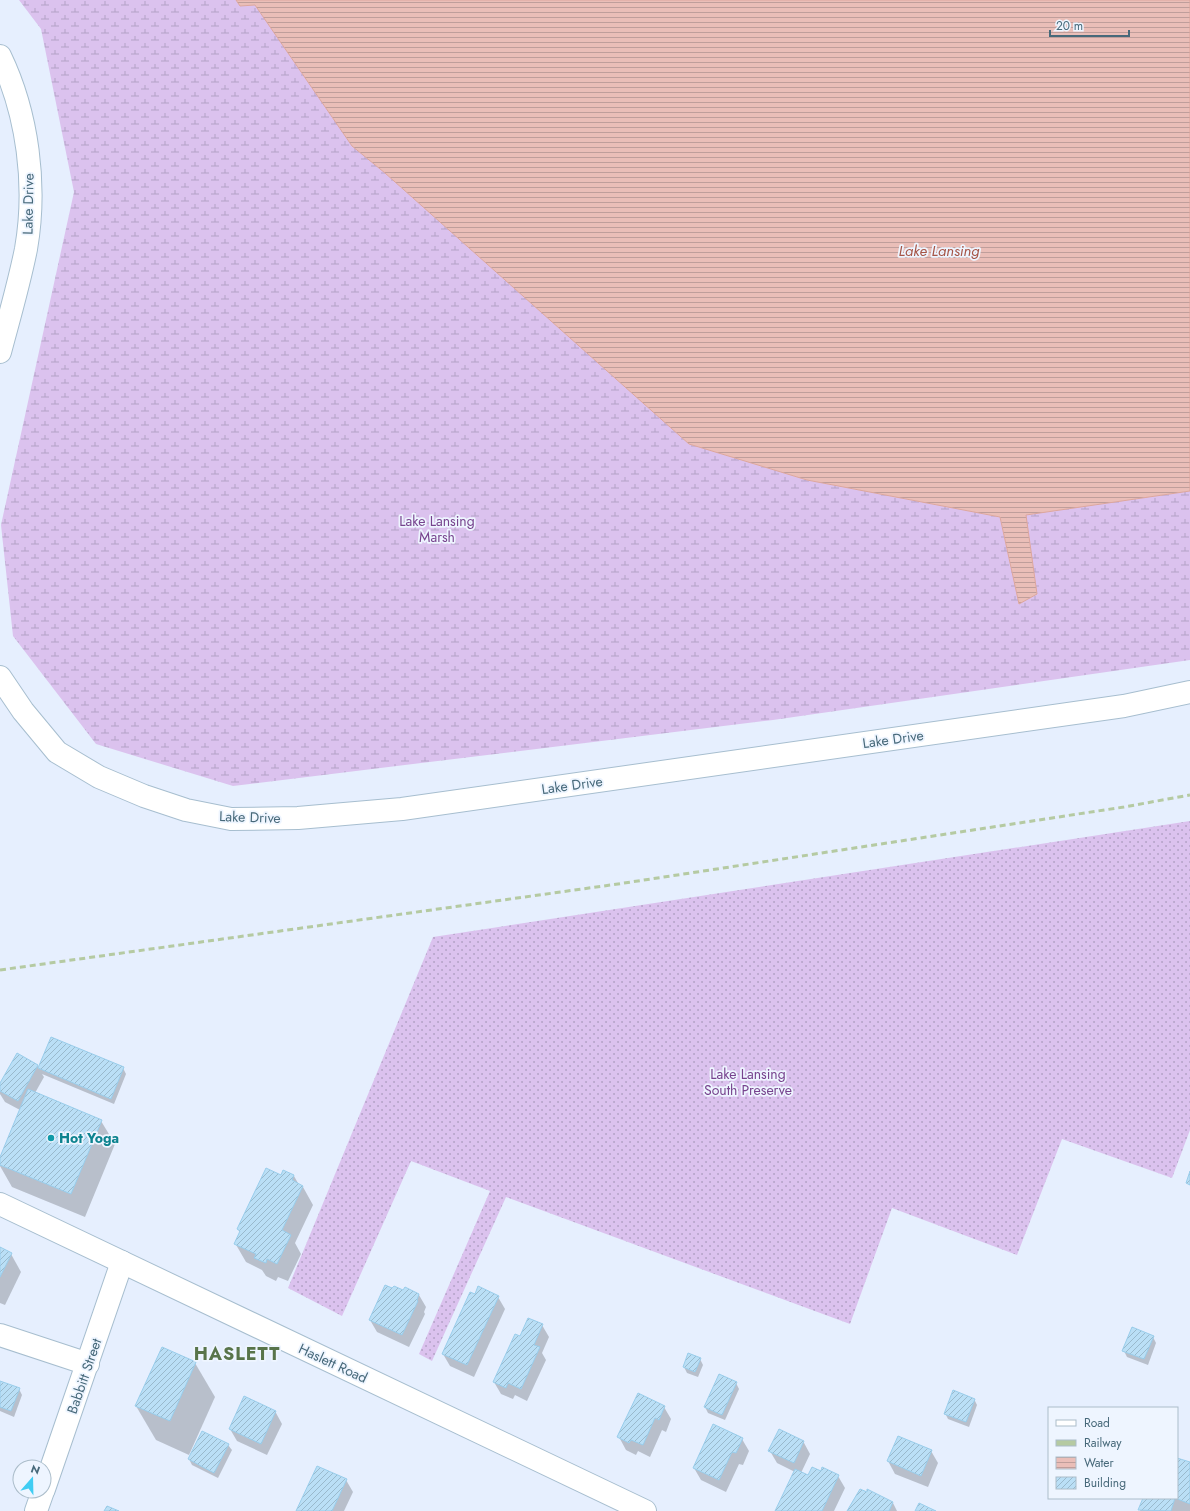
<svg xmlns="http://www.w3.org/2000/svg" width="1190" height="1511" font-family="Jost,sans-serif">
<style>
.grass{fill:url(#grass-dots)}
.wetland{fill:url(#wetland-marsh)}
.water{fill:url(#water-rules);stroke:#dda69d}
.shadow{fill:#0003}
.building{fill:url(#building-hatch);stroke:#99cdeb}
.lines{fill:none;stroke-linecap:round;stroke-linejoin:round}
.minor-casing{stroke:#a7becf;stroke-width:24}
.minor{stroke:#fff;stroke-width:22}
.rail{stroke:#b5caa2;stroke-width:3;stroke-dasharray:6 4;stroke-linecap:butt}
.culture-dot{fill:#0f9aa8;stroke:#eef5ff;stroke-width:1.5}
.labels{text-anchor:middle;stroke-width:3.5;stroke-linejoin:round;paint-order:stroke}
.street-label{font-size:14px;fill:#47697a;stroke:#eef5ff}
.park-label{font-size:14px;fill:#77438e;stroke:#eef5ff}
.culture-label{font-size:14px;font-weight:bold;fill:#0d838f;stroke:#eef5ff;text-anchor:start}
.water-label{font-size:15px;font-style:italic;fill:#a65547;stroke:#eef5ff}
.district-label{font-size:18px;font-weight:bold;letter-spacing:1px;fill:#58744a;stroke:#eef5ff}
</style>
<defs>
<pattern id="grass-dots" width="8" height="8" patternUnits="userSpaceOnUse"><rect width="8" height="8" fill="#dbc2ee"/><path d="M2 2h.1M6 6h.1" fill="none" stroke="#b3a2c6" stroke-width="1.8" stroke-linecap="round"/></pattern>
<pattern id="wetland-marsh" width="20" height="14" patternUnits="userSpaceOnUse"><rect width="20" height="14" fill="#dbc2ee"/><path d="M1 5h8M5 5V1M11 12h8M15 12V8" fill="none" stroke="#b3a2c6"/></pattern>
<pattern id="water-rules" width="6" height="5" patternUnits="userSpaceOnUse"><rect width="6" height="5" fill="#eabeb8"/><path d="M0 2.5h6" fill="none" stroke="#bf9e9b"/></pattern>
<pattern id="building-hatch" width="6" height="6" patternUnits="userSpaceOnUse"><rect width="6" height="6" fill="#badff6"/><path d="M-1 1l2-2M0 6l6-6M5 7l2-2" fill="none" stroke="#99b9cc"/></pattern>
</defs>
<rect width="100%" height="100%" fill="#e6effe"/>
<!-- grass -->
<path class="grass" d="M 1190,821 L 1190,1130 L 1172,1178 L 1062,1139 L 1017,1255 L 892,1208 L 850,1324 L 506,1197 L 432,1361 L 419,1354 L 490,1191 L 411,1161 L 342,1316 L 288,1288 L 433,937 Z"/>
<!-- wetland -->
<path class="wetland" d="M 19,0 L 236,0 L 240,6 L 255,5 L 352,146 L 385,173 L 689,444 L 807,480 L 1000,517 L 1019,604 L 1037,594 L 1025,515 L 1190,491 L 1190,660 L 773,720 L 233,786 L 96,744 L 13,636 L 1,525 L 74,192 L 41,29 Z"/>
<!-- water -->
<path class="water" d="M 236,0 L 1190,0 L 1190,491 L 1026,515 L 1037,594 L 1019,604 L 1000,517 L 807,480 L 689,444 L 385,173 L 352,146 L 255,5 L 240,6 Z"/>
<!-- shadow -->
<g class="shadow">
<path d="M 52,1039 L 123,1068 L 126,1074 L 114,1104 L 42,1074 L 44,1077 L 35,1093 L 101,1121 L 115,1144 L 85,1217 L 12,1187 L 0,1166 L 0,1159 L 20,1110 L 5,1102 L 0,1094 L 0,1085 L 37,1065 L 39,1069 Z"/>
<path d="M 294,1176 L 299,1185 L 303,1187 L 313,1205 L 295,1243 L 301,1254 L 288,1281 L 278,1277 L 276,1281 L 266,1276 L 262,1270 L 246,1262 L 235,1243 L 240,1233 L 238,1229 Z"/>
<path d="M 0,1249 L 11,1254 L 21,1272 L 5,1305 L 0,1303 Z"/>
<path d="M 405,1289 L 419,1295 L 426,1307 L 424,1312 L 425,1314 L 409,1347 L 377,1332 L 370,1320 L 404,1292 Z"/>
<path d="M 475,1295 L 498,1297 L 505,1309 L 474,1377 L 450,1366 L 443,1354 Z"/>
<path d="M 542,1325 L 549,1337 L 542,1353 L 546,1360 L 527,1401 L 515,1395 L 513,1399 L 501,1394 L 494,1382 L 521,1338 Z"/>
<path d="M 1153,1337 L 1156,1343 L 1148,1365 L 1127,1357 L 1124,1351 Z"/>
<path d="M 700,1359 L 703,1365 L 698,1377 L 687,1373 L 684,1367 Z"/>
<path d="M 195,1363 L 215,1397 L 189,1455 L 156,1440 L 136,1406 Z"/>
<path d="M 0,1382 L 19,1389 L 22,1395 L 14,1417 L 0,1411 Z"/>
<path d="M 736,1383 L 739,1389 L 725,1420 L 708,1413 L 705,1407 Z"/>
<path d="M 974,1399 L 977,1405 L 969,1427 L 948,1419 L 945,1413 Z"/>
<path d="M 664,1407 L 671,1419 L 666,1432 L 662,1430 L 650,1457 L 638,1451 L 636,1455 L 626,1450 L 619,1437 Z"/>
<path d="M 275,1411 L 282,1424 L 267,1455 L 237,1441 L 230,1429 Z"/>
<path d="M 742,1439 L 749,1451 L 743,1465 L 739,1464 L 726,1492 L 701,1480 L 694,1468 Z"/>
<path d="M 803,1441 L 810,1454 L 801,1473 L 808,1477 L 821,1472 L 838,1476 L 845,1488 L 834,1511 L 776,1511 L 795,1472 L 777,1463 L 770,1451 Z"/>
<path d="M 228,1445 L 232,1450 L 218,1478 L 192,1465 L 189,1459 Z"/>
<path d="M 931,1451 L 938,1463 L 928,1487 L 895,1474 L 888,1461 Z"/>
<path d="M 1177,1459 L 1190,1463 L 1190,1511 L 1140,1511 L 1144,1498 L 1177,1498 Z"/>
<path d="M 346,1480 L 353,1492 L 344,1511 L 297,1511 Z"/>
<path d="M 868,1491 L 893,1503 L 897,1511 L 848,1511 L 854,1499 L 856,1500 Z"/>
</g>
<!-- building -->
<g class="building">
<path d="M 51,1037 L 124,1067 L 111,1099 L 38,1068 Z"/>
<path d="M 17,1053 L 38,1065 L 18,1101 L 0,1091 L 0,1083 Z"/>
<path d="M 28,1089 L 102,1120 L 71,1194 L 0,1165 L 0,1157 Z"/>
<path d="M 266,1168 L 281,1175 L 283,1170 L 294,1175 L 292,1180 L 303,1186 L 282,1230 L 291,1235 L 277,1264 L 267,1259 L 266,1263 L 254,1258 L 256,1254 L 234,1244 L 240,1231 L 237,1229 Z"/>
<path d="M 1190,1171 L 1190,1185 L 1186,1183 Z"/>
<path d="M 0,1247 L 12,1253 L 0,1277 Z"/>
<path d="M 385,1285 L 392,1288 L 394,1286 L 403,1290 L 405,1287 L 419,1294 L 417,1300 L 418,1301 L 402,1335 L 369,1320 Z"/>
<path d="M 478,1286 L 499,1296 L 467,1365 L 442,1354 L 470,1292 L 475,1294 Z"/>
<path d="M 528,1318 L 543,1324 L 534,1345 L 540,1347 L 521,1389 L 508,1383 L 506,1388 L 493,1382 L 515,1334 L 520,1336 Z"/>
<path d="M 1132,1327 L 1154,1336 L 1144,1359 L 1122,1351 Z"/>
<path d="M 162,1347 L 196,1362 L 170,1421 L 135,1406 Z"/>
<path d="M 688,1353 L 701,1358 L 695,1372 L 683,1367 Z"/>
<path d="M 719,1374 L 737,1382 L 722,1415 L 704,1407 Z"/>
<path d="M 0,1381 L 20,1388 L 11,1411 L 0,1407 Z"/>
<path d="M 953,1390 L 975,1399 L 966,1422 L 944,1414 Z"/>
<path d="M 638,1393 L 665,1406 L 659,1420 L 655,1418 L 643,1445 L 631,1440 L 629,1443 L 617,1437 Z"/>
<path d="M 244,1396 L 276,1411 L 261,1444 L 229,1429 Z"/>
<path d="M 713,1424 L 743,1438 L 736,1453 L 732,1452 L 719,1480 L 693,1468 Z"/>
<path d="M 779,1429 L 804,1441 L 794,1463 L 768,1451 Z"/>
<path d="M 202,1431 L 229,1444 L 214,1473 L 188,1459 Z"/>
<path d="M 898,1436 L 932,1450 L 921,1476 L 887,1461 Z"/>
<path d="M 1177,1458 L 1190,1462 L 1190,1504 L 1175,1498 L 1171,1511 L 1138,1510 L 1143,1498 L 1177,1498 Z"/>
<path d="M 317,1466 L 347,1479 L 332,1511 L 296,1511 Z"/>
<path d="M 812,1467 L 821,1471 L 822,1467 L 839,1475 L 822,1511 L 775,1511 L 795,1469 L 808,1475 Z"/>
<path d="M 860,1489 L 867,1492 L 867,1489 L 893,1502 L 889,1511 L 847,1511 Z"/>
<path d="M 919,1503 L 936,1511 L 915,1511 Z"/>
<path d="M 107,1506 L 119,1511 L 104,1511 Z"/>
</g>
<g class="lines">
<defs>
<g id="minor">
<path d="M 0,56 C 28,114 37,186 26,249 C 19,284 9,318 0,352"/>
<path d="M 0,677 L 23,711 L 57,752 L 99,777 L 144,796 L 186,810 L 231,819 L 298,818 L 402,809 L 1124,706 L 1190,692"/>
<path d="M 0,1204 L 645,1511"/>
<path d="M 0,1335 L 88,1364"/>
<path d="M 44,1489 L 122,1262"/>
<path d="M 36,1511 L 43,1491"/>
</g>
</defs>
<!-- minor casing -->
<use href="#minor" class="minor-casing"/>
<!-- minor -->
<use href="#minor" class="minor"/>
<!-- rail -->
<path class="rail" d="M 0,970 L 618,884 L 1124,807 L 1190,795"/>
</g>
<!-- markers -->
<circle class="culture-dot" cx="51" cy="1138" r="4"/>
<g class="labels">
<!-- street labels -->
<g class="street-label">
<text transform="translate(28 204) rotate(-89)" y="5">Lake Drive</text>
<text transform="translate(893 739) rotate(-8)" y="5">Lake Drive</text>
<text transform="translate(572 785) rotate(-8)" y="5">Lake Drive</text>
<text transform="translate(250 817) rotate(2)" y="5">Lake Drive</text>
<text transform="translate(333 1363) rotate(25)" y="5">Haslett Road</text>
<text transform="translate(84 1376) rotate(-71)" y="5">Babbitt Street</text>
</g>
<!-- park labels -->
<g class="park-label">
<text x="437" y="526">Lake Lansing<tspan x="437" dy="16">Marsh</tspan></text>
<text x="748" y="1079">Lake Lansing<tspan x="748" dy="16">South Preserve</tspan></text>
</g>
<!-- culture labels -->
<g class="culture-label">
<text x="59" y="1143">Hot Yoga</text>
</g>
<!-- water labels -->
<g class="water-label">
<text x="939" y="256">Lake Lansing</text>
</g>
<!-- district labels -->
<g class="district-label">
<text x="237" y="1360">HASLETT</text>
</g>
</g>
<!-- legend -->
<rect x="1048" y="1407" width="130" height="92" fill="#eef5ff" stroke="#abbdca"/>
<rect x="1056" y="1420" width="20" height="6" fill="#ffffff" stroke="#abbdca"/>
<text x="1084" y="1427" font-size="12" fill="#47697a">Road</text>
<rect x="1056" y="1440" width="20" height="6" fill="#b5caa2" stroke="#abbdca"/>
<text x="1084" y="1447" font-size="12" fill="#47697a">Railway</text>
<rect x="1056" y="1457" width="20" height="12" fill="url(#water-rules)" stroke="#abbdca"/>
<text x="1084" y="1467" font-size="12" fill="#47697a">Water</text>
<rect x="1056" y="1477" width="20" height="12" fill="url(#building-hatch)" stroke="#abbdca"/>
<text x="1084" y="1487" font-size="12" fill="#47697a">Building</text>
<!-- north arrow -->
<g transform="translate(32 1479) rotate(20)"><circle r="19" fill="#eef5ff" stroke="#abbdca"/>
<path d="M0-3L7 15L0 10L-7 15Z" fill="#40cdf3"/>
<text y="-6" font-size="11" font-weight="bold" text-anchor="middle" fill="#47697a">N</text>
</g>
<!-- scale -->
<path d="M1050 30v6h79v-6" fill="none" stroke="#47697a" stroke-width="2"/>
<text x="1056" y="30" font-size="12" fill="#47697a" stroke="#eef5ff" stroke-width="3" paint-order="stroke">20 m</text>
</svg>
